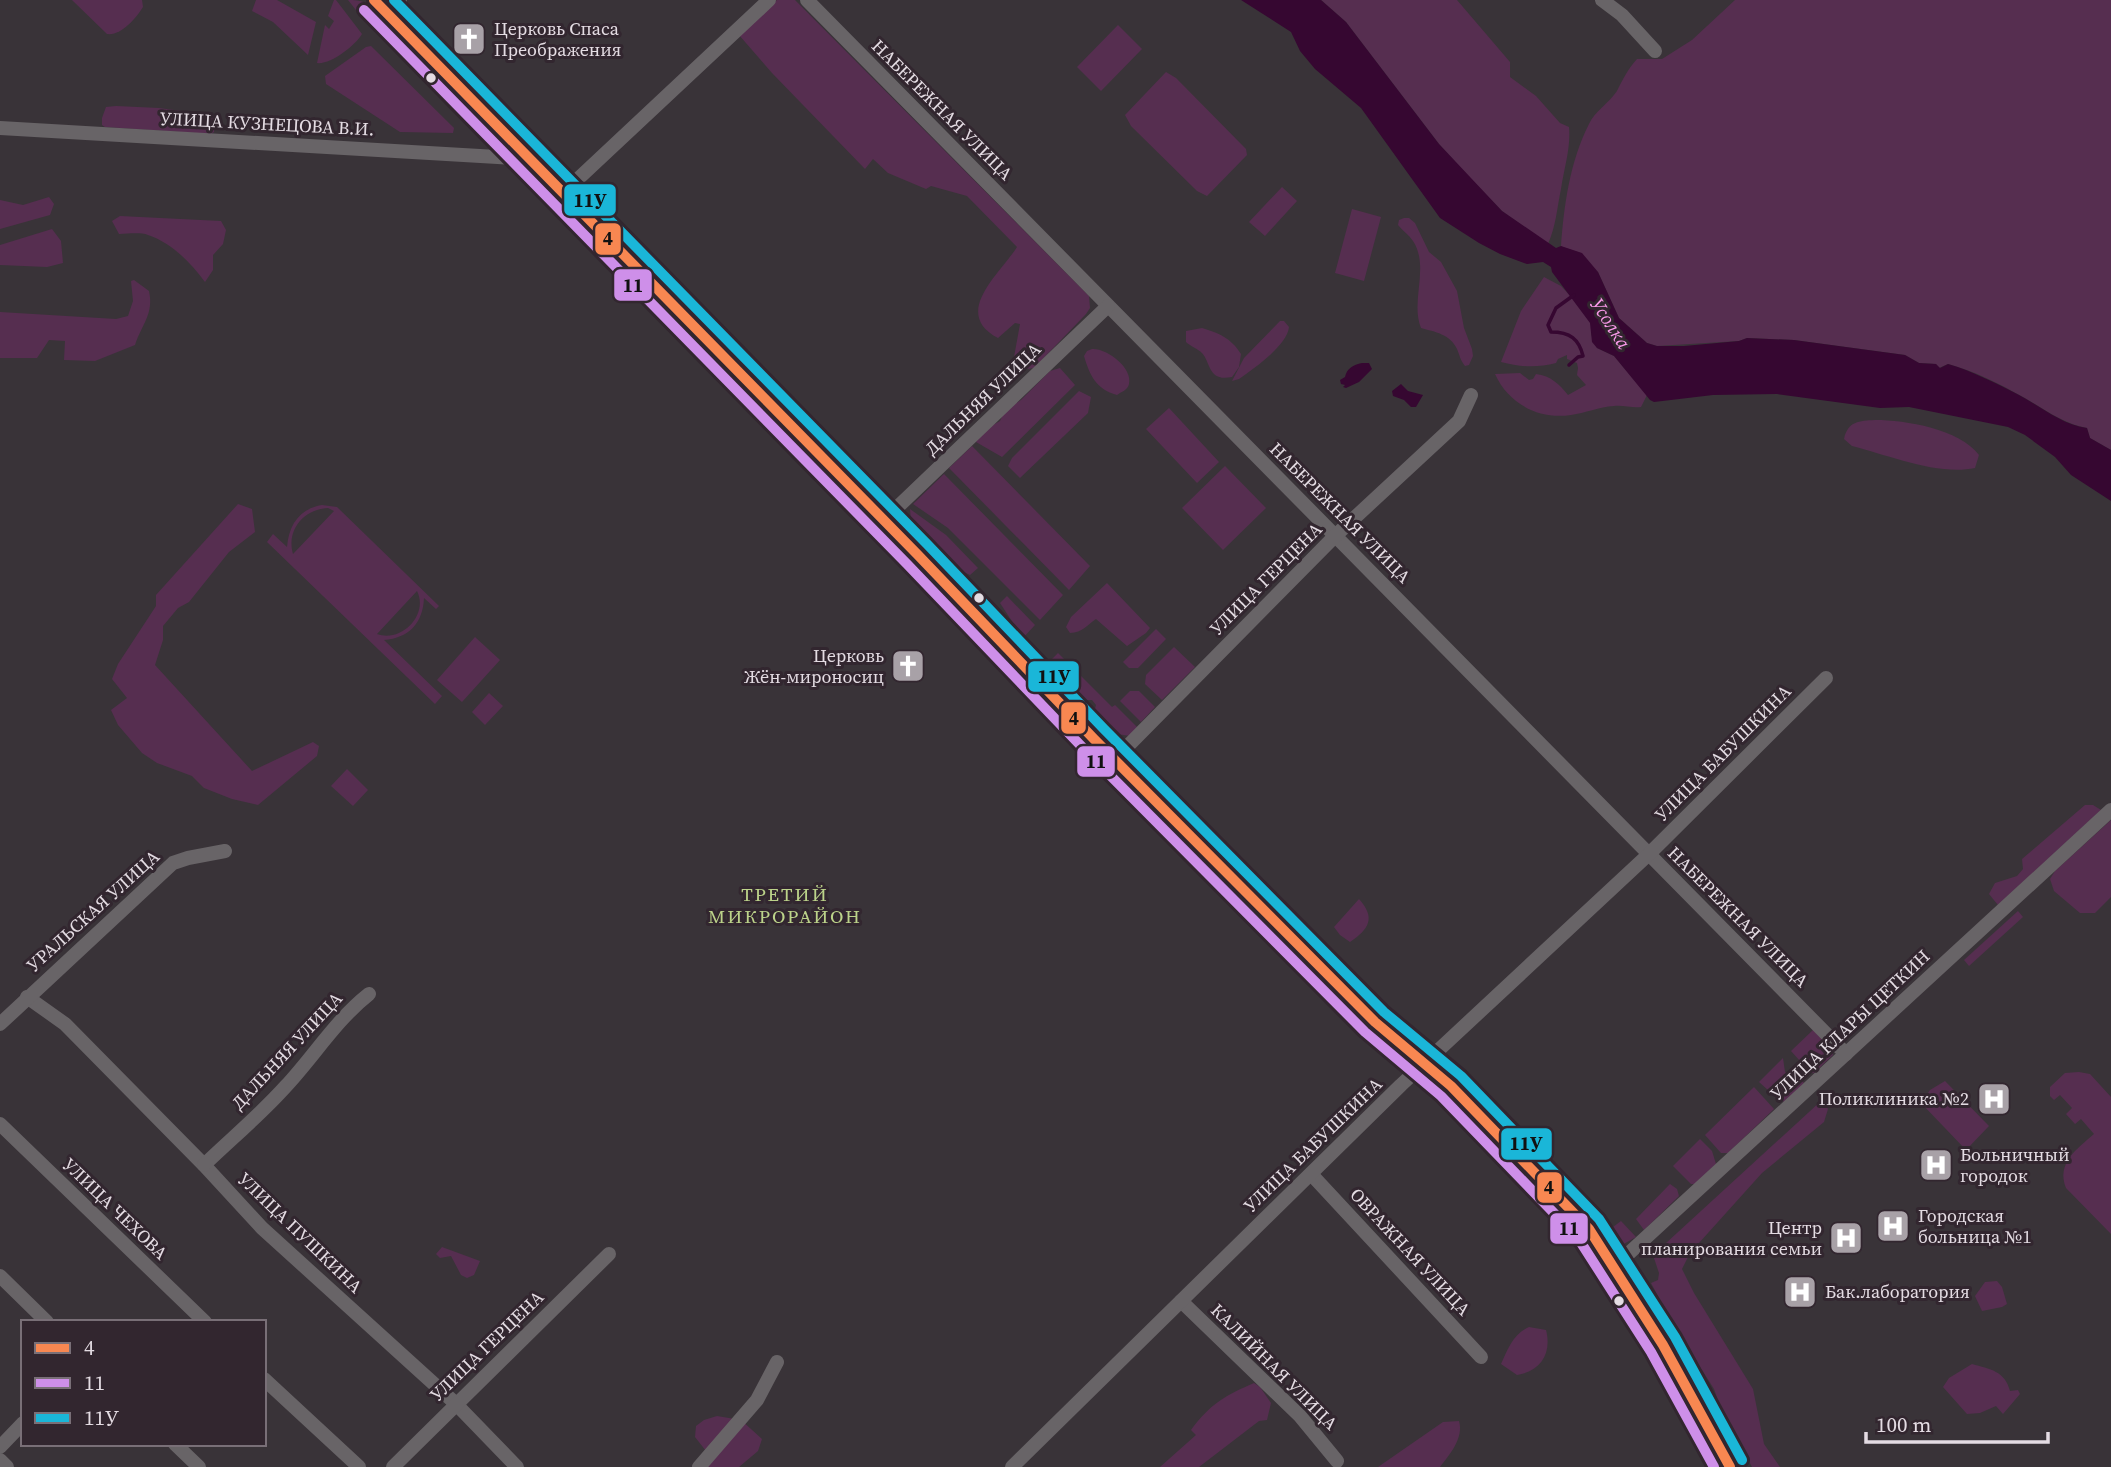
<svg xmlns="http://www.w3.org/2000/svg" width="2111" height="1467" font-family="'Source Serif 4',serif">
<style>
.green{fill:#562e50;fill-rule:evenodd}
.water{fill:#360731}
.lines{fill:none;stroke-linecap:round;stroke-linejoin:round}
.stream{stroke:#360731;stroke-width:3.5}
.minor{stroke:#686467;stroke-width:14}
.bus-1-casing{stroke:#32262f;stroke-width:16}
.bus-2-casing{stroke:#32262f;stroke-width:16}
.bus-3-casing{stroke:#32262f;stroke-width:16}
.bus-1{stroke:#f88751;stroke-width:10}
.bus-2{stroke:#ce8fe9;stroke-width:10}
.bus-3{stroke:#1ab6d8;stroke-width:10}
.bus-dot{fill:#e4dce3;stroke:#32262f;stroke-width:2.5}
.labels{text-anchor:middle;stroke-width:6;stroke-linejoin:round;paint-order:stroke}
.poi-label{font-size:18px;fill:#e4dce3;stroke:#32262f;text-anchor:start}
.street-label{font-size:18px;fill:#e4dce3;stroke:#32262f}
.water-label{font-size:19px;font-style:italic;fill:#fb9aeb;stroke:#32262f}
.neighbourhood-label{font-size:19px;letter-spacing:2px;fill:#bcd38a;stroke:#32262f}
.line-badge{stroke:#32262f;stroke-width:2.5}
.pale-badge-label{font-size:19px;text-anchor:middle;font-weight:bold;fill:#111}
</style>
<rect width="100%" height="100%" fill="#393338"/>
<!-- green -->
<g class="green">
<path d="M 72,0 L 142,0 L 143,7 C 136,18 121,36 107,34 Z"/>
<path d="M 256,0 L 277,0 L 316,22 L 308,55 L 273,22 L 252,11 Z"/>
<path d="M 334,0 L 336,0 L 362,34 C 355,46 330,65 317,63 L 325,25 L 329,29 L 334,21 L 328,16 Z"/>
<path d="M 348,0 C 361,0 370,2 376,14 L 371,24 L 367,24 Z"/>
<path d="M 777,0 L 795,0 L 1089,296 L 1090,308 L 1086,314 L 1034,368 L 1027,369 L 1014,357 L 1020,324 L 1015,323 L 998,338 C 951,313 1000,274 1017,247 L 967,196 L 931,186 L 926,189 L 888,173 L 873,159 L 865,169 L 772,73 L 739,35 Z"/>
<path d="M 1321,0 L 1457,0 L 1510,62 L 1510,77 L 1536,96 L 1560,123 L 1569,127 C 1571,148 1564,168 1561,189 C 1557,208 1556,226 1548,244 L 1502,211 L 1471,179 L 1439,144 L 1346,22 Z"/>
<path d="M 1735,0 L 2111,0 L 2111,450 L 2090,438 L 2087,428 C 2063,424 2044,409 2023,397 C 2000,384 1974,371 1948,364 L 1939,368 L 1936,364 L 1919,363 L 1905,355 L 1794,340 L 1747,338 L 1739,341 L 1657,346 L 1647,343 L 1619,318 L 1598,272 L 1561,246 C 1564,205 1570,161 1589,124 C 1595,111 1609,103 1617,91 C 1623,79 1628,69 1637,59 L 1662,59 L 1692,40 Z"/>
<path d="M 420,18 L 483,89 L 571,172 L 567,176 L 563,175 L 414,23 Z"/>
<path d="M 1118,25 L 1142,49 L 1101,91 L 1077,67 Z"/>
<path d="M 371,46 L 454,128 L 453,133 L 400,132 L 326,84 L 325,76 L 366,47 Z"/>
<path d="M 1166,72 L 1176,78 L 1246,149 L 1247,155 L 1207,196 L 1197,191 L 1131,126 L 1125,115 Z"/>
<path d="M 116,106 L 159,108 L 211,115 L 215,117 L 214,132 L 211,134 L 105,127 L 102,125 L 102,118 L 106,107 Z"/>
<path d="M 1282,187 L 1297,201 L 1265,236 L 1249,222 Z"/>
<path d="M 49,197 L 54,204 L 50,215 L 0,229 L 0,200 L 23,205 Z"/>
<path d="M 1352,209 L 1381,217 L 1364,281 L 1335,273 Z"/>
<path d="M 120,216 L 221,221 L 226,230 L 223,244 L 213,255 L 213,270 L 205,282 C 190,262 172,243 148,235 C 140,232 128,234 119,234 L 112,221 Z"/>
<path d="M 1404,218 L 1409,218 L 1415,223 L 1429,252 L 1441,262 L 1457,291 L 1464,328 L 1472,349 L 1473,356 L 1469,365 L 1465,366 C 1460,360 1460,356 1457,349 C 1450,334 1435,332 1421,328 C 1410,301 1430,267 1413,241 C 1409,235 1403,231 1398,225 L 1399,220 Z"/>
<path d="M 52,229 L 61,241 L 63,263 L 47,267 L 0,265 L 0,245 Z"/>
<path d="M 1544,277 L 1561,286 L 1578,304 L 1591,323 L 1591,334 L 1597,348 L 1614,356 L 1647,395 L 1641,407 C 1632,408 1623,405 1614,406 C 1599,407 1585,413 1571,415 C 1538,420 1508,403 1495,374 L 1520,373 L 1529,380 L 1533,379 L 1536,374 C 1551,376 1559,384 1568,395 L 1586,385 L 1577,375 L 1578,368 L 1577,363 L 1567,359 L 1567,355 L 1558,359 L 1556,363 C 1537,368 1520,367 1501,362 L 1521,311 Z"/>
<path d="M 134,280 L 149,291 C 154,314 142,324 135,345 L 95,361 L 64,360 L 65,341 L 49,340 L 37,358 L 0,358 L 0,312 L 116,319 L 128,316 L 133,301 L 131,281 Z"/>
<path d="M 1280,321 L 1284,321 L 1289,327 C 1287,346 1254,368 1239,379 L 1232,381 L 1244,358 Z"/>
<path d="M 1202,328 C 1219,333 1231,338 1241,354 L 1239,367 L 1232,377 C 1208,382 1211,363 1202,353 C 1198,349 1190,346 1186,342 L 1186,331 Z"/>
<path d="M 1092,349 C 1107,348 1133,368 1129,384 C 1128,390 1121,392 1117,395 C 1096,389 1090,376 1084,356 L 1087,351 Z"/>
<path d="M 1060,368 L 1075,385 L 1002,457 L 976,442 L 979,433 L 1000,421 L 1005,410 L 1021,400 L 1050,371 Z"/>
<path d="M 1079,391 L 1091,397 L 1088,413 L 1020,478 L 1008,466 L 1012,458 Z"/>
<path d="M 1169,408 L 1219,462 L 1197,483 L 1146,429 Z"/>
<path d="M 1875,420 C 1906,420 1959,429 1979,455 L 1975,468 C 1938,476 1888,455 1852,446 L 1844,439 C 1848,421 1859,421 1875,420 Z"/>
<path d="M 972,446 L 1090,566 L 1069,590 L 949,468 Z"/>
<path d="M 1225,466 L 1266,508 L 1223,550 L 1182,508 Z"/>
<path d="M 944,474 L 1063,595 L 1040,620 L 948,528 L 913,504 Z"/>
<path d="M 238,504 L 252,509 L 255,532 L 229,552 L 189,602 L 178,608 L 163,626 L 163,640 L 155,665 L 252,771 L 313,742 L 319,746 L 317,756 L 258,805 L 232,799 L 204,788 L 192,776 L 157,763 L 142,753 L 118,725 L 111,710 L 127,698 L 112,679 L 118,664 L 156,606 L 156,595 Z"/>
<path d="M 322,505 L 337,507 L 439,606 L 436,609 L 424,598 C 423,623 409,638 384,640 L 442,696 L 435,704 L 267,542 L 273,534 L 287,547 C 289,525 299,509 322,505 ZM 328,508 L 334,511 L 293,554 C 286,530 304,509 328,508 ZM 417,591 C 429,615 401,643 377,634 Z"/>
<path d="M 910,509 L 946,535 L 978,568 L 970,575 L 956,568 L 911,522 Z"/>
<path d="M 1107,583 L 1150,628 L 1146,633 L 1127,646 L 1096,619 C 1086,626 1083,632 1070,633 L 1066,627 L 1071,617 Z"/>
<path d="M 1007,596 L 1035,625 L 1023,638 L 1000,603 Z"/>
<path d="M 1156,629 L 1166,639 L 1138,668 L 1129,668 L 1123,662 Z"/>
<path d="M 475,637 L 500,660 L 462,702 L 437,680 Z"/>
<path d="M 1174,647 L 1195,667 L 1162,700 L 1145,684 L 1146,675 Z"/>
<path d="M 1058,653 L 1112,707 L 1115,705 L 1138,728 L 1130,736 L 1117,734 L 1094,712 L 1096,705 L 1092,700 L 1080,700 L 1047,664 Z"/>
<path d="M 1130,691 L 1139,691 L 1155,707 L 1141,722 L 1120,701 Z"/>
<path d="M 489,693 L 503,706 L 485,725 L 472,712 Z"/>
<path d="M 347,769 L 368,790 L 353,806 L 331,786 Z"/>
<path d="M 2085,805 L 2093,805 L 2101,810 L 1998,905 L 1989,894 L 1995,883 L 2017,876 L 2023,869 L 2022,859 Z"/>
<path d="M 2111,820 L 2111,897 L 2095,913 L 2080,913 L 2054,891 L 2050,879 L 2055,871 Z"/>
<path d="M 1359,899 C 1376,918 1369,929 1350,942 L 1340,935 L 1334,927 Z"/>
<path d="M 2018,911 L 2023,917 L 1969,966 L 1964,960 Z"/>
<path d="M 1813,1030 L 1832,1049 L 1833,1055 L 1814,1073 L 1810,1072 L 1791,1051 Z"/>
<path d="M 1783,1058 L 1785,1072 L 1798,1076 L 1804,1083 L 1785,1102 L 1779,1100 L 1759,1082 Z"/>
<path d="M 2079,1072 L 2090,1074 L 2111,1097 L 2111,1234 L 2066,1188 C 2056,1163 2077,1149 2094,1134 L 2081,1119 L 2075,1124 L 2066,1114 L 2072,1108 L 2060,1095 L 2054,1100 L 2050,1096 L 2050,1087 L 2065,1073 Z"/>
<path d="M 1945,1081 L 1989,1126 L 1966,1150 L 1921,1103 L 1930,1090 Z"/>
<path d="M 1754,1087 L 1774,1109 L 1728,1153 L 1721,1153 L 1705,1135 Z"/>
<path d="M 1821,1101 L 1823,1101 L 1828,1109 L 1824,1122 L 1762,1173 L 1690,1253 L 1682,1269 L 1694,1293 L 1753,1389 L 1764,1444 L 1780,1467 L 1752,1467 L 1721,1409 L 1714,1389 L 1702,1370 L 1684,1355 L 1668,1315 L 1651,1283 L 1658,1280 L 1659,1273 L 1653,1255 Z"/>
<path d="M 1700,1139 L 1712,1151 L 1716,1164 L 1695,1184 L 1691,1184 L 1673,1166 Z"/>
<path d="M 1670,1184 L 1677,1189 L 1679,1196 L 1644,1230 L 1636,1219 Z"/>
<path d="M 1621,1221 L 1636,1237 L 1622,1245 L 1615,1244 L 1605,1233 Z"/>
<path d="M 442,1247 L 480,1261 L 474,1275 L 467,1278 L 461,1275 L 451,1256 L 440,1258 L 436,1254 Z"/>
<path d="M 1997,1281 L 2002,1287 L 2007,1304 L 2002,1307 L 1982,1311 L 1975,1296 L 1985,1282 Z"/>
<path d="M 1529,1327 L 1546,1330 C 1552,1353 1541,1371 1517,1375 L 1501,1364 C 1508,1349 1513,1334 1529,1327 Z"/>
<path d="M 1972,1364 C 1990,1369 2005,1371 2010,1391 L 2018,1390 L 2020,1394 L 2003,1414 L 1996,1406 L 1980,1413 L 1967,1414 L 1943,1387 L 1949,1378 Z"/>
<path d="M 1254,1383 L 1260,1387 L 1271,1403 L 1267,1420 L 1259,1421 L 1199,1467 L 1160,1467 L 1196,1435 L 1191,1430 C 1210,1404 1226,1395 1254,1383 Z"/>
<path d="M 717,1416 L 741,1420 L 762,1439 L 758,1451 L 739,1467 L 704,1467 L 706,1451 L 695,1437 L 696,1426 L 704,1420 Z"/>
<path d="M 1459,1421 C 1464,1438 1450,1454 1440,1467 L 1378,1467 L 1443,1422 Z"/>
</g>
<!-- water -->
<g class="water">
<path d="M 1241,0 L 1321,0 L 1346,22 L 1439,144 L 1502,211 L 1556,248 L 1561,246 L 1582,253 L 1598,272 L 1619,318 L 1647,343 L 1657,346 L 1684,346 L 1739,341 L 1747,338 L 1794,340 L 1905,355 L 1919,363 L 1936,364 L 1940,368 L 1948,364 C 1972,371 1996,383 2019,395 C 2042,407 2061,424 2087,428 L 2090,438 L 2111,450 L 2111,501 L 2071,475 L 2055,457 L 2025,435 L 2008,427 L 1909,407 L 1880,408 L 1777,394 L 1713,395 L 1654,402 L 1650,400 L 1614,356 L 1597,348 L 1592,342 L 1590,323 L 1552,272 L 1551,267 L 1543,262 L 1527,264 L 1500,254 L 1479,243 L 1440,218 L 1361,108 L 1315,69 L 1300,51 L 1291,32 Z"/>
<path d="M 1362,363 L 1369,363 L 1372,369 L 1359,382 L 1346,388 L 1343,387 L 1345,385 L 1341,384 L 1340,380 L 1345,377 C 1347,368 1353,365 1362,363 Z"/>
<path d="M 1401,384 L 1408,391 L 1423,395 L 1416,407 L 1411,407 L 1404,400 L 1393,396 L 1392,391 Z"/>
</g>
<g class="lines">
<!-- stream -->
<path class="stream" d="M 1569,365 L 1578,357 L 1583,356 C 1579,339 1570,332 1551,332 L 1548,325 L 1556,308 L 1574,295"/>
<!-- minor -->
<g class="minor">
<path d="M 374,0 L 917,554 L 1094,739 L 1375,1022 L 1451,1086 L 1589,1229 L 1663,1345 L 1730,1467"/>
<path d="M 807,0 L 1846,1054"/>
<path d="M 1602,0 L 1622,15 L 1655,51"/>
<path d="M 388,13 L 400,0"/>
<path d="M 0,128 L 531,159"/>
<path d="M 564,192 L 769,0"/>
<path d="M 884,520 L 1108,306"/>
<path d="M 1114,760 L 1335,536 L 1459,421 L 1471,395"/>
<path d="M 27,997 L 65,1024 L 204,1165 L 262,1228 L 455,1403 L 517,1467"/>
<path d="M 0,1024 L 173,863 L 188,858 L 225,851"/>
<path d="M 0,1124 L 205,1322"/>
<path d="M 204,1165 C 231,1139 261,1114 286,1086 C 314,1056 336,1020 369,994"/>
<path d="M 1311,1174 L 1481,1357"/>
<path d="M 1614,1267 L 2111,810"/>
<path d="M 0,1276 L 47,1322"/>
<path d="M 1181,1301 L 1300,1416 L 1337,1461"/>
<path d="M 264,1379 L 359,1467"/>
<path d="M 175,1444 L 199,1467"/>
<path d="M 0,1447 L 23,1423"/>
<path d="M 0,1460 L 7,1467"/>
<path d="M 393,1467 L 609,1254"/>
<path d="M 699,1467 L 757,1400 L 777,1362"/>
<path d="M 1012,1467 L 1401,1085 L 1649,854 L 1826,678"/>
</g>
<defs>
<path id="bus-1" d="M 374,0 L 917,554 L 1094,739 L 1375,1022 L 1451,1086 L 1589,1229 L 1663,1345 L 1730,1467"/>
<path id="bus-2" d="M 364,10 L 907,564 L 1084,749 L 1365,1032 L 1441,1096 L 1578,1238 L 1651,1352 L 1714,1467"/>
<path id="bus-3" d="M 394,0 L 927,544 L 1104,729 L 1384,1012 L 1461,1076 L 1599,1219 L 1675,1337 L 1742,1460"/>
</defs>
<!-- bus-1 casing -->
<use href="#bus-1" class="bus-1-casing"/>
<!-- bus-2 casing -->
<use href="#bus-2" class="bus-2-casing"/>
<!-- bus-3 casing -->
<use href="#bus-3" class="bus-3-casing"/>
<!-- bus-1 -->
<use href="#bus-1" class="bus-1"/>
<!-- bus-2 -->
<use href="#bus-2" class="bus-2"/>
<!-- bus-3 -->
<use href="#bus-3" class="bus-3"/>
</g>
<!-- icons -->
<defs>
<symbol id="church-square" viewBox="-11 -11 22 22"><rect x="-9" y="-9" width="18" height="18" rx="4" fill="#a8a1a7" stroke="#32262f"/><path d="M-1.2-6h2.4v3.5h3.3v2.4h-3.3V6h-2.4V-.1h-3.3v-2.4h3.3Z" fill="#fff"/></symbol>
<symbol id="hospital-square" viewBox="-11 -11 22 22"><rect x="-9" y="-9" width="18" height="18" rx="4" fill="#a8a1a7" stroke="#32262f"/><path d="M-5-5h3v3.5h4V-5h3V5h-3V1.5h-4V5h-3Z" fill="#fff"/></symbol>
</defs>
<g fill-rule="evenodd">
<use href="#church-square" x="450" y="20" width="38" height="38"/>
<use href="#church-square" x="889" y="647" width="38" height="38"/>
<use href="#hospital-square" x="1975" y="1080" width="38" height="38"/>
<use href="#hospital-square" x="1917" y="1146" width="38" height="38"/>
<use href="#hospital-square" x="1874" y="1207" width="38" height="38"/>
<use href="#hospital-square" x="1827" y="1219" width="38" height="38"/>
<use href="#hospital-square" x="1781" y="1273" width="38" height="38"/>
</g>
<!-- markers -->
<g class="bus-dot">
<circle cx="431" cy="78" r="6"/>
<circle cx="979" cy="598" r="6"/>
<circle cx="1619" cy="1301" r="6"/>
</g>
<g class="labels">
<!-- poi labels -->
<g class="poi-label">
<text x="494" y="35">Церковь Спаса<tspan x="494" dy="21">Преображения</tspan></text>
<text x="884" y="662" text-anchor="end">Церковь<tspan x="884" dy="21">Жён-мироносиц</tspan></text>
<text x="1969" y="1105" text-anchor="end">Поликлиника №2</text>
<text x="1960" y="1161">Больничный<tspan x="1960" dy="21">городок</tspan></text>
<text x="1918" y="1222">Городская<tspan x="1918" dy="21">больница №1</tspan></text>
<text x="1822" y="1234" text-anchor="end">Центр<tspan x="1822" dy="21">планирования семьи</tspan></text>
<text x="1825" y="1298">Бак.лаборатория</text>
</g>
<!-- street labels -->
<g class="street-label">
<text transform="translate(942 110) rotate(45)" y="6">НАБЕРЕЖНАЯ УЛИЦА</text>
<text transform="translate(267 124) rotate(3)" y="6">УЛИЦА КУЗНЕЦОВА В.И.</text>
<text transform="translate(983 399) rotate(-44)" y="6">ДАЛЬНЯЯ УЛИЦА</text>
<text transform="translate(1340 513) rotate(45)" y="6">НАБЕРЕЖНАЯ УЛИЦА</text>
<text transform="translate(1266 579) rotate(-45)" y="6">УЛИЦА ГЕРЦЕНА</text>
<text transform="translate(1723 753) rotate(-45)" y="6">УЛИЦА БАБУШКИНА</text>
<text transform="translate(93 911) rotate(-42)" y="6">УРАЛЬСКАЯ УЛИЦА</text>
<text transform="translate(1738 917) rotate(45)" y="6">НАБЕРЕЖНАЯ УЛИЦА</text>
<text transform="translate(1850 1025) rotate(-43)" y="6">УЛИЦА КЛАРЫ ЦЕТКИН</text>
<text transform="translate(287 1051) rotate(-47)" y="6">ДАЛЬНЯЯ УЛИЦА</text>
<text transform="translate(1313 1145) rotate(-44)" y="6">УЛИЦА БАБУШКИНА</text>
<text transform="translate(115 1209) rotate(44)" y="6">УЛИЦА ЧЕХОВА</text>
<text transform="translate(300 1233) rotate(44)" y="6">УЛИЦА ПУШКИНА</text>
<text transform="translate(1410 1252) rotate(47)" y="6">ОВРАЖНАЯ УЛИЦА</text>
<text transform="translate(487 1346) rotate(-44)" y="6">УЛИЦА ГЕРЦЕНА</text>
<text transform="translate(1274 1367) rotate(45)" y="6">КАЛИЙНАЯ УЛИЦА</text>
</g>
<!-- water labels -->
<g class="water-label">
<text transform="translate(1611 323) rotate(57)" y="7">Усолка</text>
</g>
<!-- neighbourhood labels -->
<g class="neighbourhood-label">
<text x="785" y="901">ТРЕТИЙ<tspan x="785" dy="22">МИКРОРАЙОН</tspan></text>
</g>
</g>
<g class="line-badge">
<rect x="563" y="183" width="54" height="34" rx="7" fill="#1ab6d8"/>
<rect x="594" y="222" width="28" height="34" rx="7" fill="#f88751"/>
<rect x="613" y="268" width="40" height="34" rx="7" fill="#ce8fe9"/>
<rect x="1027" y="660" width="53" height="33" rx="7" fill="#1ab6d8"/>
<rect x="1060" y="701" width="27" height="34" rx="7" fill="#f88751"/>
<rect x="1076" y="745" width="40" height="33" rx="7" fill="#ce8fe9"/>
<rect x="1500" y="1127" width="53" height="34" rx="7" fill="#1ab6d8"/>
<rect x="1536" y="1171" width="27" height="33" rx="7" fill="#f88751"/>
<rect x="1549" y="1212" width="40" height="33" rx="7" fill="#ce8fe9"/>
</g>
<g class="pale-badge-label">
<text x="590" y="207">11У</text>
<text x="608" y="245">4</text>
<text x="633" y="292">11</text>
<text x="1054" y="683">11У</text>
<text x="1074" y="725">4</text>
<text x="1096" y="768">11</text>
<text x="1526" y="1150">11У</text>
<text x="1549" y="1194">4</text>
<text x="1569" y="1235">11</text>
</g>
<!-- legend -->
<rect x="21" y="1320" width="245" height="126" fill="#32262f" stroke="#796f77" stroke-width="2"/>
<rect x="35" y="1343" width="35" height="10" fill="#f88751" stroke="#796f77" stroke-width="2"/>
<text x="84" y="1355" font-size="21" fill="#e4dce3">4</text>
<rect x="35" y="1378" width="35" height="10" fill="#ce8fe9" stroke="#796f77" stroke-width="2"/>
<text x="84" y="1390" font-size="21" fill="#e4dce3">11</text>
<rect x="35" y="1413" width="35" height="10" fill="#1ab6d8" stroke="#796f77" stroke-width="2"/>
<text x="84" y="1425" font-size="21" fill="#e4dce3">11У</text>
<!-- scale -->
<path d="M1866 1432v10h182v-10" fill="none" stroke="#e4dce3" stroke-width="3.5"/>
<text x="1876" y="1432" font-size="21" fill="#e4dce3" stroke="#32262f" stroke-width="5" paint-order="stroke">100 m</text>
</svg>
